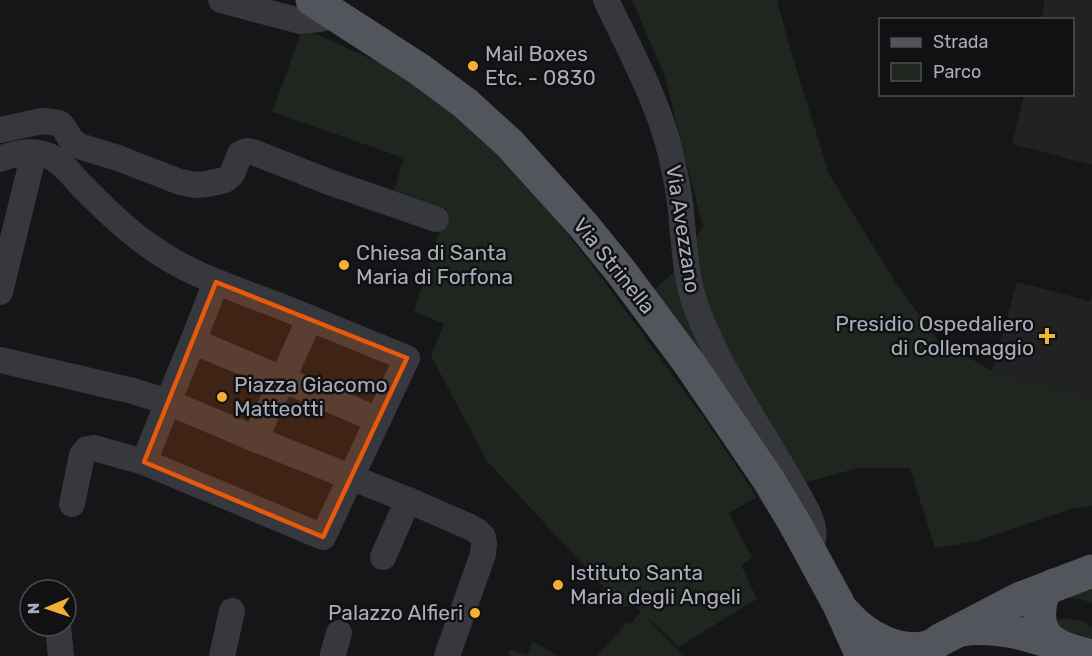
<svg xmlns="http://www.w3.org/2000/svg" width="1092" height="656" font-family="Rubik,sans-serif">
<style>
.built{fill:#222225}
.green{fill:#1e261f}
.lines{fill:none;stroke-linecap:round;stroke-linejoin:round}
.minor{stroke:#37383d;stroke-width:26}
.major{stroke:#53555c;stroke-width:33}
.marked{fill:#e8590c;fill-opacity:0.2;stroke:#e8590c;stroke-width:4.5;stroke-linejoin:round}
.poi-dot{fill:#f2b134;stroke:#111113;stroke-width:2}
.labels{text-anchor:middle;stroke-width:5;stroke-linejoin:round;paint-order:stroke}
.poi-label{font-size:21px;fill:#a8adb8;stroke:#111113;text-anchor:start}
.street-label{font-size:21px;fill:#a8adb8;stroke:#111113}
</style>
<rect width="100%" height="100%" fill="#161618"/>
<!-- built -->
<g class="built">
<path d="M 1045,0 L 1092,0 L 1092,165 L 1012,144 L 1024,95 L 1072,94 L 1072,20 L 1041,19 Z"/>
<path d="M 1017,282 L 1090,301 L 1092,296 L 1092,398 L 992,371 Z"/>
</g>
<!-- green -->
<g class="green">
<path d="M 632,0 L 777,0 L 789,45 L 829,174 L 895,282 L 938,340 L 992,371 L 1092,398 L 1092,506 L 1071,509 L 973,542 L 935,548 L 910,468 L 858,468 L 807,482 L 749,427 L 654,290 L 676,270 L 703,227 L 664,74 Z"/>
<path d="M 303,28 L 393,69 L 458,118 L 504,161 L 544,204 L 598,273 L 706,421 L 757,497 L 729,513 L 752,558 L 741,565 L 757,599 L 678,647 L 669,637 L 642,613 L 683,656 L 596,656 L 628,622 L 631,624 L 641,611 L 635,606 L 622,607 L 487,461 L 431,356 L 444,324 L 414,311 L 447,209 L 394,190 L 404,158 L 272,112 Z"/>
<path d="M 1092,585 L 1092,603 L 1080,599 L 1064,598 Z"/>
<path d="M 1070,619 L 1084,622 L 1092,627 L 1092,639 L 1059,630 L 1050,620 Z"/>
<path d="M 533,641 L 558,656 L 511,656 L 508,654 L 509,649 L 527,655 Z"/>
</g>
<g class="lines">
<!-- minor -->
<g class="minor">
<path d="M 221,0 L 300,21 L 320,19 L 336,15"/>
<path d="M 606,0 C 632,55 663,109 674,169 C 678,187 681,205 682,223 C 685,251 686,278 695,304 C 722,379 772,443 808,513 C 813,525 817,537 809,548"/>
<path d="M 0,130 L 42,121 L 59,123 L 64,128 L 71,140 L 79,146 L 118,158 L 180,182 L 196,185 L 207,184 L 225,180 L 232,174 L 240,154 L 247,151 L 253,152 L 329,182 L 436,219"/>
<path d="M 0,159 C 15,153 33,149 49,156 C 63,162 72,176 83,187 C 104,208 126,230 151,247 C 189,275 236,289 280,306 C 322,323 364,341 407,358 L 323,537 L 144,462 L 94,448 L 87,449 L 82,455 L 72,504"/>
<path d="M 0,292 L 34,153"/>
<path d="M 310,318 C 292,358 274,399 255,439 L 168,402 L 193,341 L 378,420"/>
<path d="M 193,341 L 216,282"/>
<path d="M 0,360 L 133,391 L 168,402 L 144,462"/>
<path d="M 255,439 L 408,500 L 470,527 L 477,531 L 483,537 L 484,544 L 483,554 L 447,656"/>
<path d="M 383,557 L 408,500"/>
<path d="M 58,626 L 61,656"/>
<path d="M 333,654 L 339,633"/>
<path d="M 222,656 L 232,611"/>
</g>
<!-- major -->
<g class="major">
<path d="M 312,0 L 419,69 L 465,103 L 510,144 L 584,226 L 622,273 L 689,363 L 768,479 L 795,524 L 838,603 L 862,656"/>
<path d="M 1054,585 C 1044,590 1041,597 1040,608 C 1036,644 1064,649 1092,656"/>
<path d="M 845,613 C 865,636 899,656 931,646"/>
<path d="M 962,630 C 994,625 1026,634 1056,644"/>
<path d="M 923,656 L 929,648 L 940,640 L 1021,598 L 1092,571"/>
</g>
</g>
<!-- marked area -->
<path class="marked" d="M 216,282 L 407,358 L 323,537 L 144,462 Z"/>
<!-- markers -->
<g class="poi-dot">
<circle cx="473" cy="66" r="6"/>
<circle cx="344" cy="265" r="6"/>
<path d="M1044 327h6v6h6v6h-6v6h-6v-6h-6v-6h6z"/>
<circle cx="222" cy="397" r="6"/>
<circle cx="558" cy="585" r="6"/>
<circle cx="475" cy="613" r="6"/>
</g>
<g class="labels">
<!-- poi labels -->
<g class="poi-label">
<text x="485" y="61">Mail Boxes<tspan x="485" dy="24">Etc. - 0830</tspan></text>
<text x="356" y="260">Chiesa di Santa<tspan x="356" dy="24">Maria di Forfona</tspan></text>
<text x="1034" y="331" text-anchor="end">Presidio Ospedaliero<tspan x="1034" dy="24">di Collemaggio</tspan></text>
<text x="234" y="392">Piazza Giacomo<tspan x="234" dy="24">Matteotti</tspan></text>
<text x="570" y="580">Istituto Santa<tspan x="570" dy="24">Maria degli Angeli</tspan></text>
<text x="463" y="620" text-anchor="end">Palazzo Alfieri</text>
</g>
<!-- street labels -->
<g class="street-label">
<text transform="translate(683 229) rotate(81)" y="7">Via Avezzano</text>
<text transform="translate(614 266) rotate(51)" y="7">Via Strinella</text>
</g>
</g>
<!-- legend -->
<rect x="879" y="18" width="195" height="78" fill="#111113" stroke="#4d4f55" stroke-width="1.5"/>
<rect x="891" y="38" width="30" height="9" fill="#53555c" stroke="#4d4f55" stroke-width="1.5"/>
<text x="933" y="48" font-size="18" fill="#a8adb8">Strada</text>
<rect x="891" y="63" width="30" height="18" fill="#1e261f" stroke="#4d4f55" stroke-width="1.5"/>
<text x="933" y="78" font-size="18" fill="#a8adb8">Parco</text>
<!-- north arrow -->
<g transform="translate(48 608) rotate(268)"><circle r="28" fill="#111113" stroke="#4d4f55" stroke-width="1.5"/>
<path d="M0-4.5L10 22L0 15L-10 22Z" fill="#f2b134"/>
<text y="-9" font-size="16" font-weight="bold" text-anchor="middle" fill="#a8adb8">N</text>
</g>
</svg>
